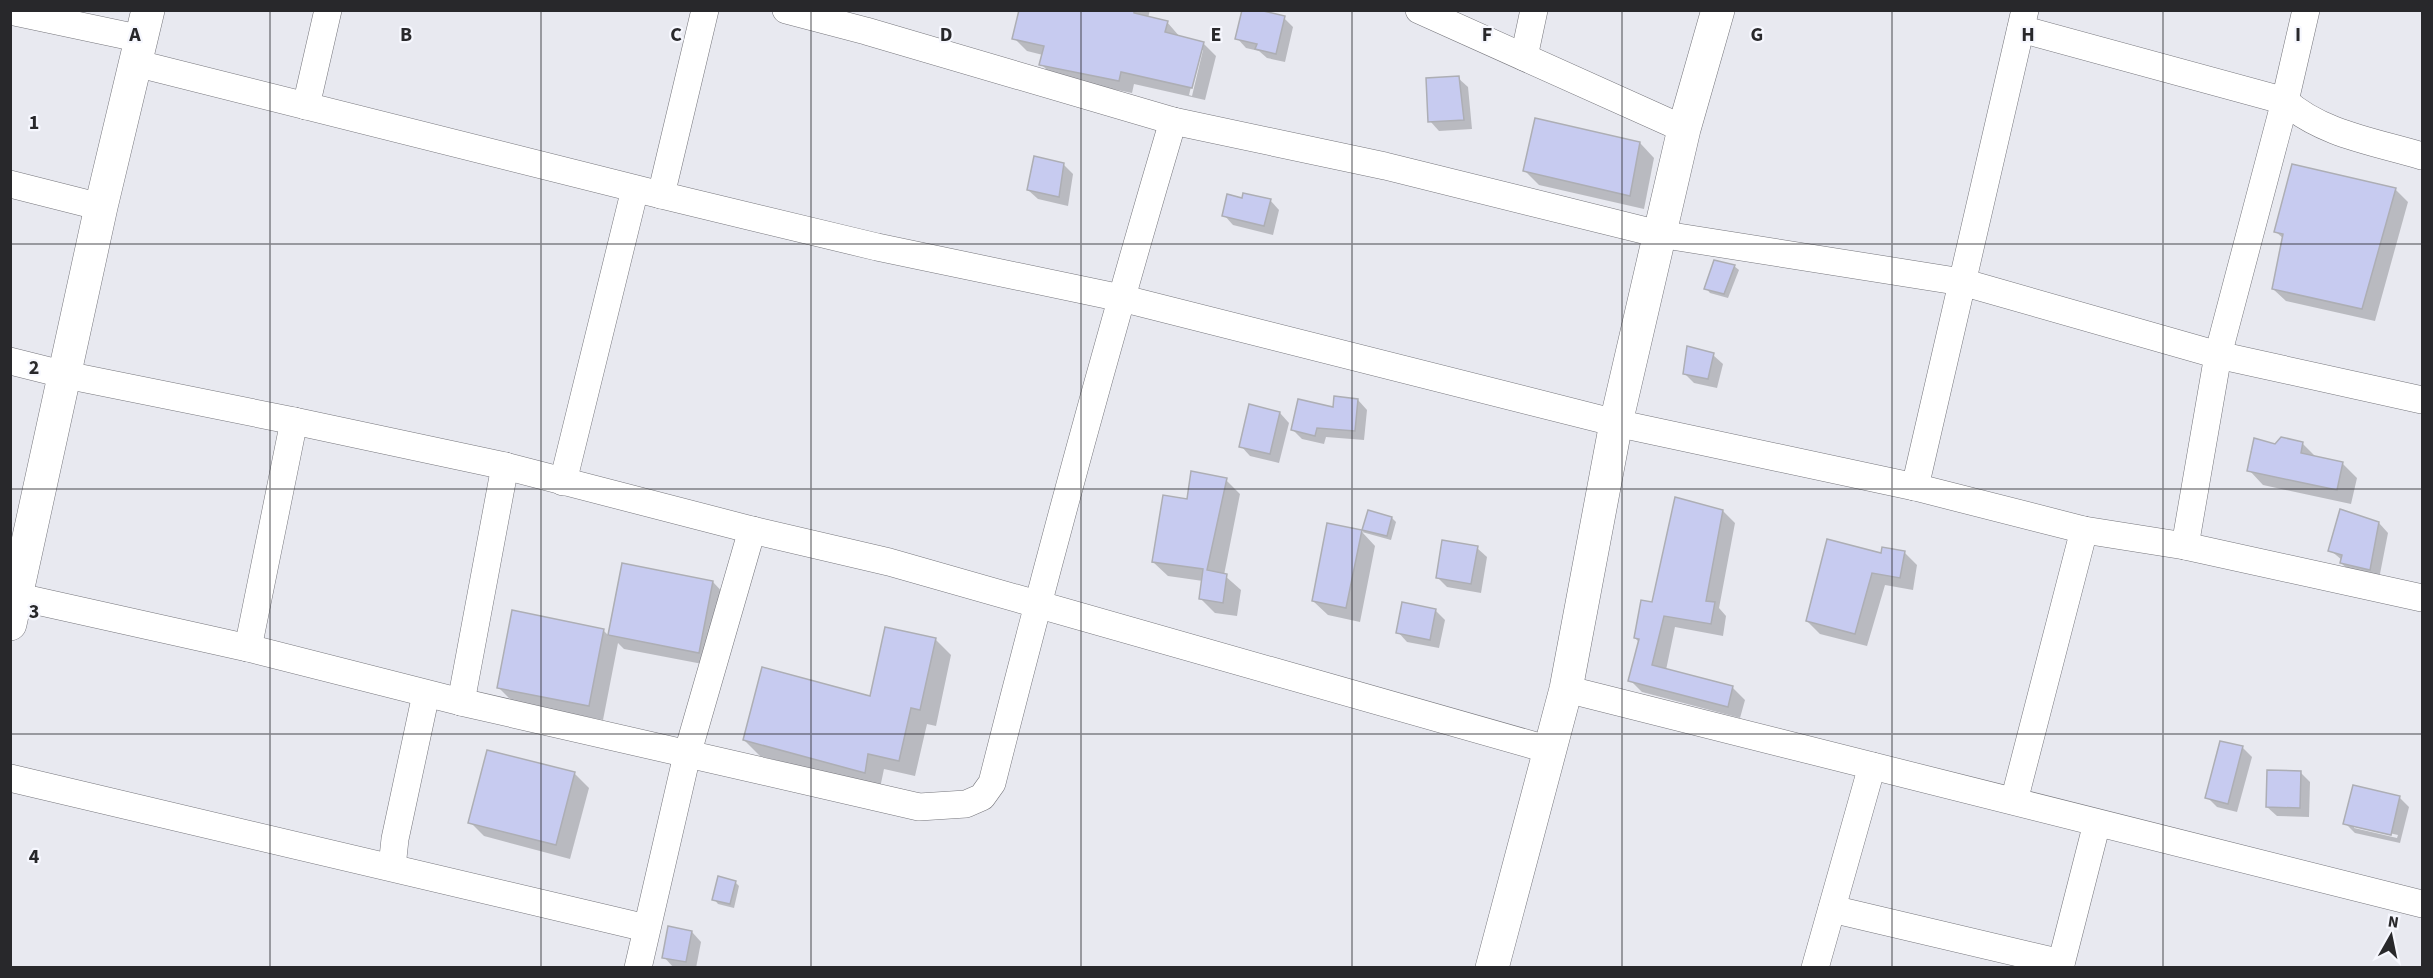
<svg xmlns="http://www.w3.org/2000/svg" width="2433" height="978" font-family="'Source Sans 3',sans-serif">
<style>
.shadow{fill:#0003;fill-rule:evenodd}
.building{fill:#c7cbf0;stroke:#adaeb4;stroke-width:1.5}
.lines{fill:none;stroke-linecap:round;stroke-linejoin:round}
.street-casing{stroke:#76767c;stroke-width:28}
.secondary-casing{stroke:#76767c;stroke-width:34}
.street{stroke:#fff;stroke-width:27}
.secondary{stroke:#fff;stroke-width:33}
.grid{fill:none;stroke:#28282b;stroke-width:1.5;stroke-opacity:0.55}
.grid-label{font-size:20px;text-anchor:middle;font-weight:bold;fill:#28282b;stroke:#f6f7fe;stroke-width:4.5;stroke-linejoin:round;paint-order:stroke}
</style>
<rect width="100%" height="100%" fill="#e8e9f0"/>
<!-- shadow -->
<g class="shadow">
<path d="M 1095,10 L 1150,10 L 1148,18 L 1167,22 L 1180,37 L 1203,43 L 1216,56 L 1205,100 L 1134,84 L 1132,93 L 1054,77 L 1041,64 L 1043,55 L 1027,51 L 1014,38 ZM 1200,50 L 1203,50 L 1192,96 L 1189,95 Z"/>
<path d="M 1284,18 L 1293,27 L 1285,62 L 1267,58 L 1259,51 L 1246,48 L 1237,38 Z"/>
<path d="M 1458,78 L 1468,87 L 1472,129 L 1439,131 L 1430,121 Z"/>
<path d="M 1640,143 L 1654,158 L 1644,209 L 1539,185 L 1525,171 Z"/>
<path d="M 1064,165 L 1073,174 L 1068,206 L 1038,199 L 1028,190 Z"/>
<path d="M 2395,189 L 2408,202 L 2375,321 L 2286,301 L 2273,289 L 2284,239 L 2276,232 Z"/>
<path d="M 1243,200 L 1270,200 L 1279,210 L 1273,235 L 1233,225 L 1224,215 Z"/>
<path d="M 1734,266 L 1739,270 L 1728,298 L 1710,293 L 1706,288 Z"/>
<path d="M 1713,355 L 1723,364 L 1717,388 L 1694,383 L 1685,374 Z"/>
<path d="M 1358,400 L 1367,410 L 1364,440 L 1326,437 L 1324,444 L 1302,439 L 1292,429 Z"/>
<path d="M 1280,413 L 1289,423 L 1279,463 L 1250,456 L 1241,446 Z"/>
<path d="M 2302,443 L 2317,458 L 2343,464 L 2357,478 L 2351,504 L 2263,485 L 2249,470 L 2275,445 Z"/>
<path d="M 1226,480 L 1240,494 L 1224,575 L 1241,590 L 1237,616 L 1215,613 L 1200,598 L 1203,581 L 1168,576 L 1153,562 L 1189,500 Z"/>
<path d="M 1369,511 L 1392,518 L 1396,522 L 1391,540 L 1362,532 L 1375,546 L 1360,622 L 1328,615 L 1313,601 L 1328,525 L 1363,532 Z"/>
<path d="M 1723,511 L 1735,523 L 1719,608 L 1726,616 L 1723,636 L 1675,627 L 1666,670 L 1733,688 L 1745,700 L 1740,718 L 1642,692 L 1630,680 L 1640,643 L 1635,638 L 1653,604 Z"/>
<path d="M 2379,523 L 2388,533 L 2379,579 L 2351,572 L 2341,563 L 2342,560 L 2330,550 Z"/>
<path d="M 1477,548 L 1487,557 L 1481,593 L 1447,587 L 1437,577 Z"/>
<path d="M 1904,552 L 1917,565 L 1913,590 L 1885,585 L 1867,646 L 1820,634 L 1807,621 L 1882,555 Z"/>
<path d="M 623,565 L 713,582 L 727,597 L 713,666 L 624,649 L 618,643 L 603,720 L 513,702 L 499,688 L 603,630 L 609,636 Z"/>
<path d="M 1435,610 L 1445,620 L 1439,648 L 1407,642 L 1398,632 Z"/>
<path d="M 935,639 L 951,655 L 936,726 L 927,724 L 915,776 L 884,769 L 880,788 L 760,756 L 744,740 L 871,698 Z"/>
<path d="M 2242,747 L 2252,757 L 2237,812 L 2217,807 L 2207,797 Z"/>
<path d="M 2300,772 L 2310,782 L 2309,817 L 2277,816 L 2267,807 Z"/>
<path d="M 574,773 L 589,788 L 570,859 L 484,836 L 470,822 Z"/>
<path d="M 2399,797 L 2409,807 L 2400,843 L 2355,833 L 2345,823 ZM 2354,825 L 2398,835 L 2397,838 L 2354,828 Z"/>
<path d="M 735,882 L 739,886 L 734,908 L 718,904 L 714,899 Z"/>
<path d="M 692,932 L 701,942 L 696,968 L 673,967 L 664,957 Z"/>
</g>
<!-- building -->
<g class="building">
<path d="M 1019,10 L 1134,10 L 1134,13 L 1168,21 L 1165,32 L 1204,42 L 1192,88 L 1121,72 L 1119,81 L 1039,65 L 1044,46 L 1012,39 Z"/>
<path d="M 1242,10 L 1259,10 L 1285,16 L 1276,54 L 1255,49 L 1257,44 L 1235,39 Z"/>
<path d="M 1459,76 L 1464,120 L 1428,122 L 1426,78 Z"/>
<path d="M 1535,118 L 1640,142 L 1630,196 L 1523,171 Z"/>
<path d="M 1034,156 L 1064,163 L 1059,197 L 1027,190 Z"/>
<path d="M 2292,164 L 2396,188 L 2362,309 L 2272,289 L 2283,234 L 2274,232 Z"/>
<path d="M 1243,193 L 1271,199 L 1264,226 L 1222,216 L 1227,194 L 1242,198 Z"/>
<path d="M 1714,260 L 1735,265 L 1724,294 L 1704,289 Z"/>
<path d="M 1687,346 L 1714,353 L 1708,379 L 1683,374 Z"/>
<path d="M 1334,396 L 1358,399 L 1355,431 L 1317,428 L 1315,436 L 1291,430 L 1298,399 L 1333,407 Z"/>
<path d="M 1249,404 L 1280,412 L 1270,454 L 1239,447 Z"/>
<path d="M 2281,437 L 2303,442 L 2301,453 L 2343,462 L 2337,490 L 2247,471 L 2254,438 L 2275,444 Z"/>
<path d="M 1191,471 L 1227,478 L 1207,570 L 1227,574 L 1223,603 L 1199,599 L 1203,569 L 1152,562 L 1163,495 L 1187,499 Z"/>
<path d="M 1675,497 L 1723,510 L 1706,601 L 1715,602 L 1711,624 L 1664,616 L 1652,665 L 1733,686 L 1728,707 L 1628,681 L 1639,639 L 1634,638 L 1641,600 L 1652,602 Z"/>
<path d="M 2340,509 L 2379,522 L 2370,570 L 2340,563 L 2342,555 L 2328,551 Z"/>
<path d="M 1368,510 L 1392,517 L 1387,536 L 1362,530 Z"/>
<path d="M 1327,523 L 1362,530 L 1346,608 L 1312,601 Z"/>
<path d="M 1827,539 L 1881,553 L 1882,547 L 1905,551 L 1900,578 L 1872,573 L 1855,634 L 1806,621 Z"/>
<path d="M 1442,540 L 1478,546 L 1471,584 L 1436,578 Z"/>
<path d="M 622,563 L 713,581 L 699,653 L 608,635 Z"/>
<path d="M 1402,602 L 1436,609 L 1430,640 L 1396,633 Z"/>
<path d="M 512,610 L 604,629 L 589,706 L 497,688 Z"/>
<path d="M 885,627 L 936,638 L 920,710 L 911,708 L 899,761 L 868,754 L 865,773 L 743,740 L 762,667 L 870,696 Z"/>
<path d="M 2220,741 L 2243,746 L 2228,804 L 2205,798 Z"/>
<path d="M 487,750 L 575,772 L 556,845 L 468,823 Z"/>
<path d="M 2267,770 L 2301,771 L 2300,808 L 2266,807 Z"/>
<path d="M 2353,785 L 2400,796 L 2391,835 L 2343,824 Z"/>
<path d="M 718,876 L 736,881 L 730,904 L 712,900 Z"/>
<path d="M 668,926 L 692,931 L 686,962 L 662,958 Z"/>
</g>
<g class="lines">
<defs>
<g id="street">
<path d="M 786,10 L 866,31 L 1173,121 L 1385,166 L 1659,234 L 1962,282 L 2218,355 L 2422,400"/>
<path d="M 1419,10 L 1684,129"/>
<path d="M 10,11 L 142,39"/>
<path d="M 2021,29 L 2285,101 C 2321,134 2376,142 2422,156"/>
<path d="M 1524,57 L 1534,10"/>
<path d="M 135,63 L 661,195 L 877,247 L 1121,298 L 1616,423 L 1915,487 L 2084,530 L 2185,546 L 2422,598"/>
<path d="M 306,106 L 328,10"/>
<path d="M 10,184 L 101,207"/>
<path d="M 661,195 L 705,10"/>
<path d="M 10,361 L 66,375 L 294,421 L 505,466 L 752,530 L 889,562 L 1550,750"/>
<path d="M 563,482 L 635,189"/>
<path d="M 1915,487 L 2025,10"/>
<path d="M 2185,546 L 2218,355 L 2285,101 L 2306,10"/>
<path d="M 10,595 L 248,648 L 461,702 L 919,807 L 966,804 L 982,797 L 992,783 C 1048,561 1108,340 1173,121"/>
<path d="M 248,648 L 294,421"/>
<path d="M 1566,689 L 2422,904"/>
<path d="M 461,702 L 505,466"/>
<path d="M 10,778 L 646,928"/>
<path d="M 2014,801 L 2084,530"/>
<path d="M 392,867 L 395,839 L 426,694"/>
<path d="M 1832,909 L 2061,963"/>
<path d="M 638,968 L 687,755 L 752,530"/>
<path d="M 1815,968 L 1872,766"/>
<path d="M 2060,968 L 2097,823"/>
</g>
<g id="secondary">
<path d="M 10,624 L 101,207 L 148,10"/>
<path d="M 1492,968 L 1566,689 L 1616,423 L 1684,129 L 1718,10"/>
</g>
</defs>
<!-- street casing -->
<use href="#street" class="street-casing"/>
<!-- secondary casing -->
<use href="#secondary" class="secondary-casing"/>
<!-- street -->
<use href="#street" class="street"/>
<!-- secondary -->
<use href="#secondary" class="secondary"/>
</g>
<!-- grid -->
<path class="grid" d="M 270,10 L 270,968M 541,10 L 541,968M 811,10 L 811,968M 1081,10 L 1081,968M 1352,10 L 1352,968M 1622,10 L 1622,968M 1892,10 L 1892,968M 2163,10 L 2163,968M 10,244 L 2422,244M 10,489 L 2422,489M 10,734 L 2422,734"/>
<g class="grid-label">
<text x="135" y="41">A</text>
<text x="406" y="41">B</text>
<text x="676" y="41">C</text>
<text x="946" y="41">D</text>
<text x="1216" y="41">E</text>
<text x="1487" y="41">F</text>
<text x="1757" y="41">G</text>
<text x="2028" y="41">H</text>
<text x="2298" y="41">I</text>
<text x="34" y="129">1</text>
<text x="34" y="374">2</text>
<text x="34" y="618">3</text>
<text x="34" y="863">4</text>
</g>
<!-- border -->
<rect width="2433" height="978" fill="none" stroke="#28282b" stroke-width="24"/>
<!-- north arrow -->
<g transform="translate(2391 936) rotate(9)" stroke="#f6f7fe" stroke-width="4.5" paint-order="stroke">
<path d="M0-4.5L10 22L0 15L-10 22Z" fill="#28282b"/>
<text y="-9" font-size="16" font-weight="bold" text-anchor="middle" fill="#28282b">N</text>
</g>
</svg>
